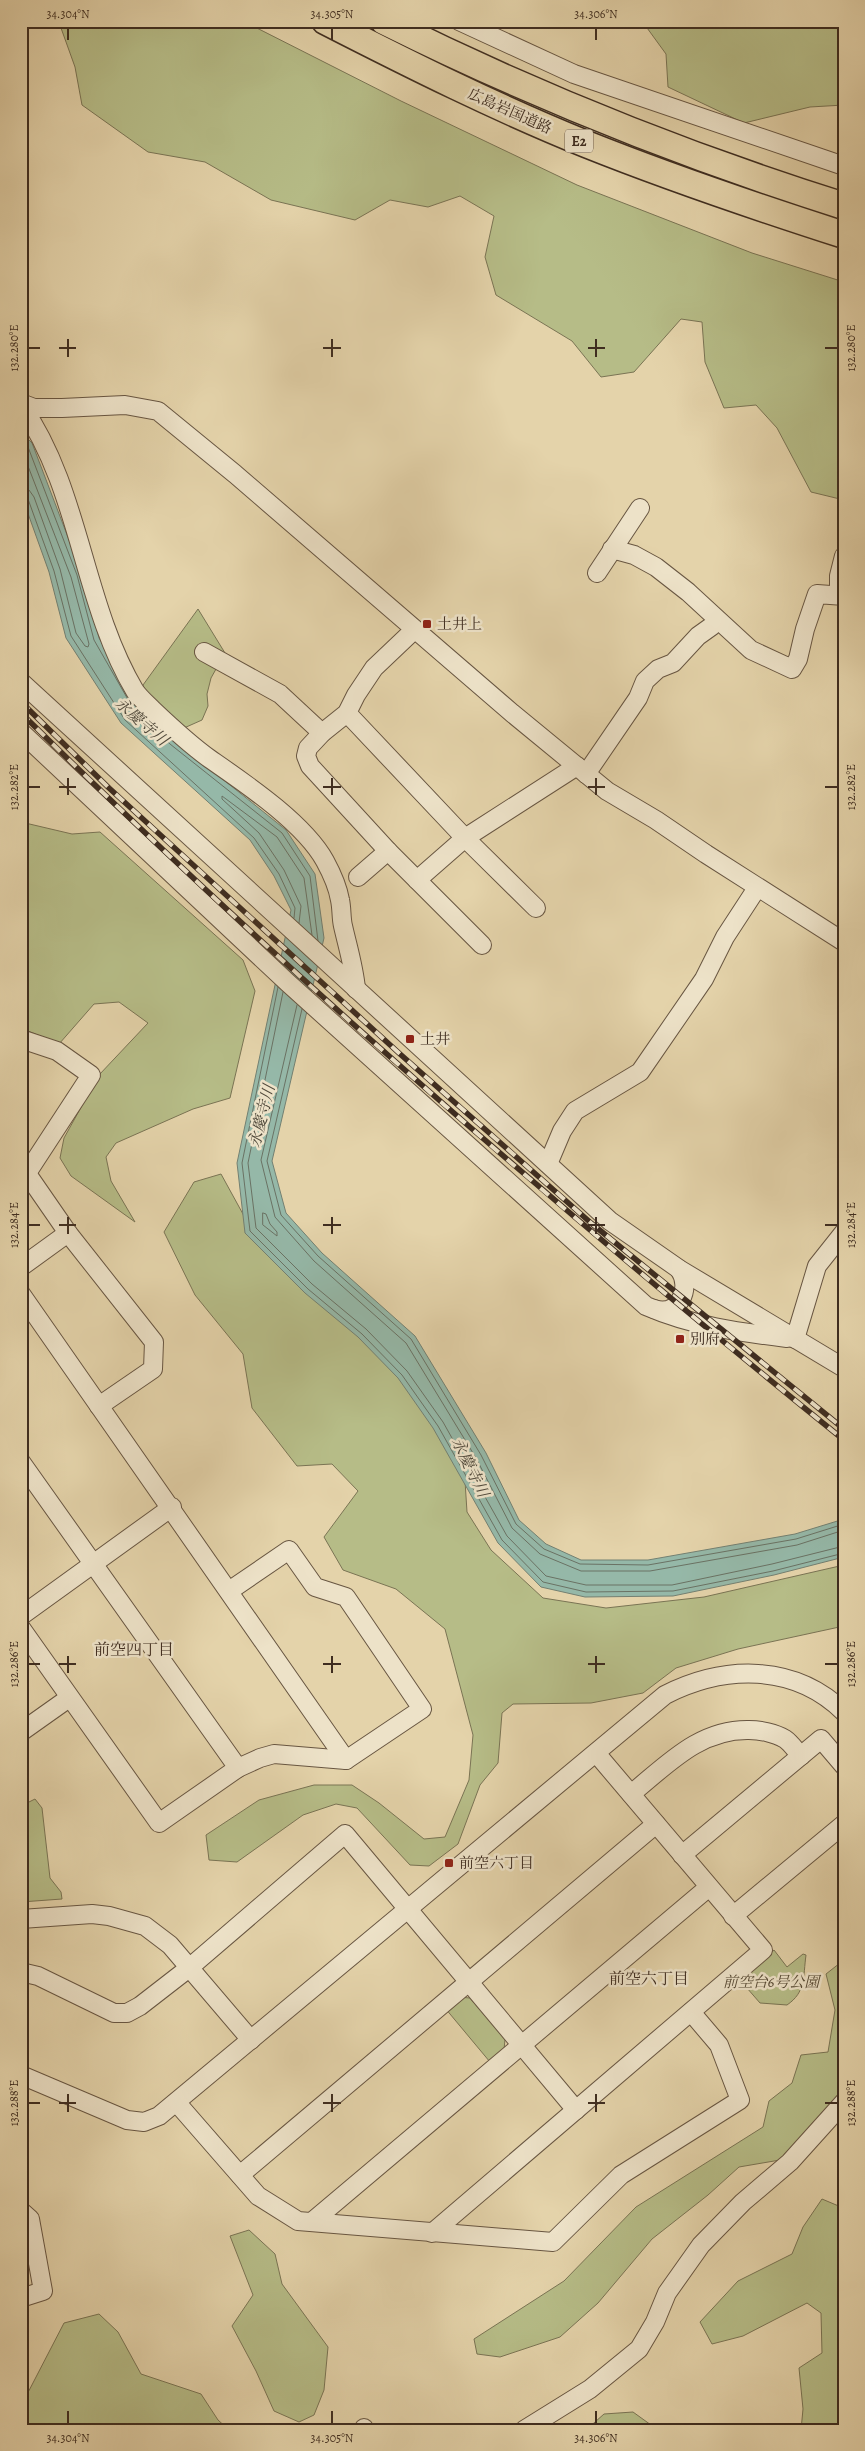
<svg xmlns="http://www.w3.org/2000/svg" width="865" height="2451" font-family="Alegreya,'Noto Serif JP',serif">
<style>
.green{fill:#b6bc87;stroke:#7a7454}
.water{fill:#95b8a8;stroke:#738072}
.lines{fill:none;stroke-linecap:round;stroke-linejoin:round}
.shore{stroke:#6a7264;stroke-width:1}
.minor-casing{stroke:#685642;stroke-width:20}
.highway-casing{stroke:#3f2d20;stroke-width:29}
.minor{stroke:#ede2c8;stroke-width:18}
.highway{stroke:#e4d3aa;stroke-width:26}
.rail-casing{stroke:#3f2d20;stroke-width:5.5}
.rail{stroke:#ede2c8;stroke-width:4;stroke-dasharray:11;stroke-linecap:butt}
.ticks{fill:none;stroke:#3f2d20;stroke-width:2}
.poi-dot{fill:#8f2418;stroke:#ede2c8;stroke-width:2}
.labels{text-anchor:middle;stroke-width:5;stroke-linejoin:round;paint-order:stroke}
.shield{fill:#ede2c8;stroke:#736352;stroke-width:1}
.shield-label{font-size:14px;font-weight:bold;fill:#3f2d20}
.street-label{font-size:15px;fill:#3f2d20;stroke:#ede2c8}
.poi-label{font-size:15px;fill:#3f2d20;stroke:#ede2c8;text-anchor:start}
.park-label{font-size:15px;font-style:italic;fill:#574a35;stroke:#ede2c8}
.water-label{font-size:16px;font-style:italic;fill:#50493b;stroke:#ede2c8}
.neighbourhood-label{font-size:16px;fill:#3f2d20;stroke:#ede2c8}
.neatline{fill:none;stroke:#3f2d20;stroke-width:2}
.ticks-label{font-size:12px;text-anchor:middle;fill:#3f2d20}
</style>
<rect width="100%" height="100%" fill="#e4d3aa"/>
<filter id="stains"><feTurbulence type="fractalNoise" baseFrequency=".004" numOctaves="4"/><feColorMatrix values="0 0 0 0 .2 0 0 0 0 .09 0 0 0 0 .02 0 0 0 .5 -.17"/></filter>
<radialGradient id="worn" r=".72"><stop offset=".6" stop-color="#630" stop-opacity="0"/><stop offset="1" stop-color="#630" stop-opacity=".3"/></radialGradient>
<!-- green -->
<g class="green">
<path d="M 61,21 L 243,21 L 401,101 L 577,185 L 752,253 L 844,282 L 844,500 L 811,492 L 777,428 L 756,405 L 724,408 L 705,362 L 702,322 L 681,319 L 634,372 L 601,377 L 572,341 L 496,295 L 485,257 L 494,216 L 460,196 L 428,207 L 390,200 L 355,220 L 271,200 L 205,162 L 148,152 L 82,105 L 75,67 L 61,28 Z"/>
<path d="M 642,21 L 844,21 L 844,105 L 810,107 L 744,123 L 668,87 L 666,54 Z"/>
<path d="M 198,609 L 225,653 L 211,678 L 207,694 L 208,706 L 202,720 L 184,728 L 146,694 L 143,685 Z"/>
<path d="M 21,822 L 72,834 L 100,832 L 243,960 L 255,991 L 230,1098 L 193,1109 L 116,1143 L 106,1157 L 111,1181 L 135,1222 L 71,1176 L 60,1158 L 64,1138 L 99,1075 L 148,1023 L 119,1002 L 94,1004 L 59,1044 L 21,1028 Z"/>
<path d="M 221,1174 L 249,1225 L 462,1434 L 467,1512 L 491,1550 L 543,1598 L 606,1608 L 704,1597 L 844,1565 L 844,1626 L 738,1649 L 676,1668 L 643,1693 L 591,1703 L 513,1704 L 502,1713 L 498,1763 L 480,1785 L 458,1844 L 429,1866 L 410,1865 L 357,1808 L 336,1804 L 303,1815 L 237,1862 L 209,1860 L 206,1835 L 259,1800 L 314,1785 L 352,1785 L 379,1803 L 424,1839 L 445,1837 L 469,1780 L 473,1735 L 445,1629 L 396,1589 L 343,1570 L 324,1537 L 358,1491 L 332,1464 L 297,1466 L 252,1408 L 243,1354 L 195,1295 L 164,1232 L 194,1182 Z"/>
<path d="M 35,1799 L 42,1808 L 50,1878 L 61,1892 L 62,1899 L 21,1902 L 21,1806 Z"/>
<path d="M 774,1950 L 787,1967 L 803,1954 L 806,1955 C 803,1977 806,1992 787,2005 L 760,2003 L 740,1980 Z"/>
<path d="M 840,1963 L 844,1965 L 844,2086 L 839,2096 L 780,2160 L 739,2167 L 708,2195 L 652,2239 L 598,2303 L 560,2337 L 500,2357 L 477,2354 L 474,2339 L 564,2281 L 636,2207 L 763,2127 L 769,2101 L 792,2083 L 801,2055 L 828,2052 L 835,2010 L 826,1974 Z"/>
<path d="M 459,1997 L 470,1998 L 505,2039 L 504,2050 L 490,2062 L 445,2008 Z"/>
<path d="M 822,2199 L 841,2207 L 841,2236 L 844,2240 L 844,2430 L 801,2430 L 803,2409 L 799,2368 L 822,2353 L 821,2313 L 807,2303 L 743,2336 L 712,2344 L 700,2322 L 738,2281 L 792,2254 L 803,2227 Z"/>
<path d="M 249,2230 L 275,2254 L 282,2284 L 328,2347 L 324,2390 L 314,2415 L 299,2422 L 274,2411 L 256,2371 L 232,2326 L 253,2295 L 230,2236 Z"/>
<path d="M 99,2314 L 118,2332 L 141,2374 L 201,2394 L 218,2420 L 229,2430 L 22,2430 L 21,2406 L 64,2323 Z"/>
<path d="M 633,2412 L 658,2430 L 586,2430 L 604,2414 Z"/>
</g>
<!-- water -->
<path class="water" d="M 21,432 L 32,443 L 82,574 L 99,638 L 138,708 L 174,740 L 286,830 L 315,874 L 324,938 L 272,1161 L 286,1213 L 322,1253 L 415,1336 L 486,1453 L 519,1520 L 546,1544 L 581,1560 L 648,1560 L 795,1534 L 844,1519 L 844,1557 L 774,1575 L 673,1596 L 585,1597 L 541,1587 L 498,1543 L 433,1428 L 398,1378 L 358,1337 L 305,1293 L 245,1233 L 237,1163 L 291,910 L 274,876 L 250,840 L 121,723 L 66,638 L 49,572 L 21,494 Z"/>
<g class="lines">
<!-- shore -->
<g class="shore">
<path d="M 21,439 L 28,447 L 77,575 L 94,640 L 134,710 L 170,744 L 282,833 L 310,876 L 318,941"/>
<path d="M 21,448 L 71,577 L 89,644 L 88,647 L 85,646 L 76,633 L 60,569 L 34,497 L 29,490 L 21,489"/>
<path d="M 21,495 L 28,499 L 54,571 L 71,636 L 125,720 L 254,838 L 279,874 L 295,908 L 294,918"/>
<path d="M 299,923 L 301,906 L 284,870 L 259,833 L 222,799 L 222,796 L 277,837 L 304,878 L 312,935"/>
<path d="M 278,987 L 242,1163 L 250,1231 L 308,1289 L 362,1334 L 402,1375 L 438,1426 L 502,1540 L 543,1582 L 586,1592 L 673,1591 L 773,1571 L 844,1553"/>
<path d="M 283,992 L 248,1163 L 256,1228 L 312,1284 L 366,1329 L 407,1371 L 443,1422 L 507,1536 L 546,1576 L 586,1585 L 672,1585 L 772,1564 L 844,1546"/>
<path d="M 297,1005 L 261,1160 L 275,1217 L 314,1261 L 406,1343 L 476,1458 L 512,1528 L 540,1554 L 581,1571 L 650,1571 L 797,1545 L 844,1530"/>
<path d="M 302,1009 L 267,1161 L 281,1215 L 318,1256 L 411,1339 L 481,1455 L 516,1524 L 544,1549 L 580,1564 L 648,1565 L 796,1539 L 844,1524"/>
<path d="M 263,1213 L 266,1214 L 270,1224 L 277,1232 L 277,1236 L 263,1225 Z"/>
</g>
<defs>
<g id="minor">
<path d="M 459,21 L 574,74 L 844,166"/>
<path d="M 21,403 L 34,408 L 62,408 L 125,405 L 158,411 L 235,474 L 512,713 L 607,791 L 656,820 L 706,854 L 844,942"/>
<path d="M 21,405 C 81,491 82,602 135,691 C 140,698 147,704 153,710 C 172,728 189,744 210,759 C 246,784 304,823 325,861 C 331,872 338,888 340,900 C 342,909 341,918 343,926 C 348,948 354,967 356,989"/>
<path d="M 612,549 L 634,555 L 656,567 L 688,592 L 751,650 L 792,669 L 798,659 L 805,629 L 817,594 L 844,596"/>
<path d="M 597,573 L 640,508"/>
<path d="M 839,595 L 839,576 L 844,556"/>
<path d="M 414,630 L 374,668 L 356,695 L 347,713 L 322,733 L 308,748 L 306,756 L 310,766 L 388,851 L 482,945"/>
<path d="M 204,652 L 280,694 L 322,733"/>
<path d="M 21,682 L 610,1221 L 679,1269 L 844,1368"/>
<path d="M 347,713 L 465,838 L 536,908"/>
<path d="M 21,732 L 288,983 L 646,1306 C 692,1326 738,1332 787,1338"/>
<path d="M 586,774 L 638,698 L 645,681 L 658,669 L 673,663 L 698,636 L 712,626"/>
<path d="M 358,877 L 388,851"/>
<path d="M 417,880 L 465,838 L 577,766"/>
<path d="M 21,1039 L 57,1051 L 91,1075 L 27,1173"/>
<path d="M 548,1164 L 562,1131 L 575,1111 L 640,1072 L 704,979 L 725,937 L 757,888"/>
<path d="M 21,1165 L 68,1233 L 154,1342 L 153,1369 L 99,1406"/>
<path d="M 21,1267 L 68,1233"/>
<path d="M 21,1294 L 346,1760"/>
<path d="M 654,1309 C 678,1317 693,1289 679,1269"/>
<path d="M 795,1339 L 817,1266 L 844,1232"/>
<path d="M 21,1462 L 238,1768"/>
<path d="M 21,1616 L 172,1507"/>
<path d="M 21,1628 L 159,1823 L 238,1768 L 260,1758 L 274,1754 L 346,1760 L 422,1709 L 346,1597 L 315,1587 L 289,1550 L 229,1591"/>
<path d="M 21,1732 L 69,1698"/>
<path d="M 631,1794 C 667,1765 699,1729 749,1730 C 760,1730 775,1733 785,1739 C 791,1743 796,1751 801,1756"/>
<path d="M 682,1855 L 821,1739 L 844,1766"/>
<path d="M 733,1916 L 844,1824"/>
<path d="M 21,1919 L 92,1914 L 109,1916 L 145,1926 L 170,1945 L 251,2040"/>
<path d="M 21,1972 L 38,1976 L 114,2013 L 127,2013 L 140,2006 L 189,1968 L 345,1834 L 576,2110"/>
<path d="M 21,2075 L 127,2120 L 144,2122 L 159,2116 L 665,1695 C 724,1665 794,1663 844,1712"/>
<path d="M 177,2103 L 258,2196 L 298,2221 L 553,2242 L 621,2175 L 740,2100 L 719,2045 L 691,2012"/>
<path d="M 240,2175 L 656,1824"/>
<path d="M 21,2211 L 30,2219 L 43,2291 L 21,2298"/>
<path d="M 313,2221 L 709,1887"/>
<path d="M 432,2233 L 763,1950 L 596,1753"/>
<path d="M 364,2428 L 364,2430"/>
<path d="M 524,2430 L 590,2389 L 639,2349 L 655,2322 L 667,2293 L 701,2245 L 743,2202 L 790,2162 L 844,2102"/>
</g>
<g id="highway">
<path d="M 325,21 C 411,65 497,108 586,144 C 671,178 757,207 844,235"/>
<path d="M 384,21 C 533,95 685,156 844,206"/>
</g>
</defs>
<!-- minor casing -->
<use href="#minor" class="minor-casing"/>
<!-- highway casing -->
<use href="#highway" class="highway-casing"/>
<!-- minor -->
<use href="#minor" class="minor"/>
<!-- highway -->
<use href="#highway" class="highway"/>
<defs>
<g id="rail">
<path d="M 21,702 L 109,788 L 400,1054 L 591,1223 L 844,1429"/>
<path d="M 21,713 C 282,970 559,1210 844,1440"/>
</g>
</defs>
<!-- rail casing -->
<use href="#rail" class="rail-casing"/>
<!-- rail -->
<use href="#rail" class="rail"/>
</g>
<!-- ticks -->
<path class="ticks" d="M 68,28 L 68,40M 332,28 L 332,40M 596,28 L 596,40M 68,339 L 68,357M 332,339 L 332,357M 596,339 L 596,357M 28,348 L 40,348M 59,348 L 76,348M 323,348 L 341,348M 588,348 L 605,348M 825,348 L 838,348M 68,778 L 68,795M 332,778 L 332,795M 596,778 L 596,795M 28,787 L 40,787M 59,787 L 76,787M 323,787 L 341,787M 588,787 L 605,787M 825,787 L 838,787M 68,1217 L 68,1234M 332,1217 L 332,1234M 596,1217 L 596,1234M 28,1225 L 40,1225M 59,1225 L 76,1225M 323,1225 L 341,1225M 588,1225 L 605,1225M 825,1225 L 838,1225M 68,1656 L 68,1673M 332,1656 L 332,1673M 596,1656 L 596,1673M 28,1664 L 40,1664M 59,1664 L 76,1664M 323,1664 L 341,1664M 588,1664 L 605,1664M 825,1664 L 838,1664M 68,2094 L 68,2112M 332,2094 L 332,2112M 596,2094 L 596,2112M 28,2103 L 40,2103M 59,2103 L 76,2103M 323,2103 L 341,2103M 588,2103 L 605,2103M 825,2103 L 838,2103M 68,2411 L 68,2424M 332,2411 L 332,2424M 596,2411 L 596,2424"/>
<!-- markers -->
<g class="poi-dot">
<rect x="422" y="619" width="10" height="10" rx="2.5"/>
<rect x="405" y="1034" width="10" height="10" rx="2.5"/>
<rect x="675" y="1334" width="10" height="10" rx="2.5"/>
<rect x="444" y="1858" width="10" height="10" rx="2.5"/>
</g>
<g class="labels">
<!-- shield labels -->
<rect class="shield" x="565" y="129.5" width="28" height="23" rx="4"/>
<g class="shield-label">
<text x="579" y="146">E2</text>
</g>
<!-- street labels -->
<g class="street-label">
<text transform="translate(510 111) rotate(24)" y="5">広島岩国道路</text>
</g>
<!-- poi labels -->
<g class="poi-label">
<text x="437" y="629">土井上</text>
<text x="420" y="1044">土井</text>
<text x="690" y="1344">別府</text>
<text x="459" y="1868">前空六丁目</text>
</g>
<!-- park labels -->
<g class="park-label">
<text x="771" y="1987">前空台6号公園</text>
</g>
<!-- water labels -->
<g class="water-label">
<text transform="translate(142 721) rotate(41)" y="6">永慶寺川</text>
<text transform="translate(261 1116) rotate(-76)" y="6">永慶寺川</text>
<text transform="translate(471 1467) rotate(64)" y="6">永慶寺川</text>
</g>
<!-- neighbourhood labels -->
<g class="neighbourhood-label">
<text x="134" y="1655">前空四丁目</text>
<text x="649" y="1984">前空六丁目</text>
</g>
</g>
<!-- margin -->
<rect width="865" height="2451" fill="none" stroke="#e4d3aa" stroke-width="55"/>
<rect x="28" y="28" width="810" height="2396" class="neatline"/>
<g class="ticks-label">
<text x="68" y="18">34.304°N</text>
<text x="332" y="18">34.305°N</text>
<text x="596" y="18">34.306°N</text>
<text transform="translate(851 348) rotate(-90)" y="4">132.280°E</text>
<text transform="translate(14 348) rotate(-90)" y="4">132.280°E</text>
<text transform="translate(14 787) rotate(-90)" y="4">132.282°E</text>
<text transform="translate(851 787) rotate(-90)" y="4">132.282°E</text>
<text transform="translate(14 1225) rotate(-90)" y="4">132.284°E</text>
<text transform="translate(851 1225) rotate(-90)" y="4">132.284°E</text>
<text transform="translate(851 1664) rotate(-90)" y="4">132.286°E</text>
<text transform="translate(14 1664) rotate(-90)" y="4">132.286°E</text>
<text transform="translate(851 2103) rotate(-90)" y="4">132.288°E</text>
<text transform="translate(14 2103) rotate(-90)" y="4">132.288°E</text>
<text x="68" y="2442">34.304°N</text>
<text x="332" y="2442">34.305°N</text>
<text x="596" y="2442">34.306°N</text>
</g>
<rect width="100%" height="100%" filter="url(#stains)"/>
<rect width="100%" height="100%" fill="url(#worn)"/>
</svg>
